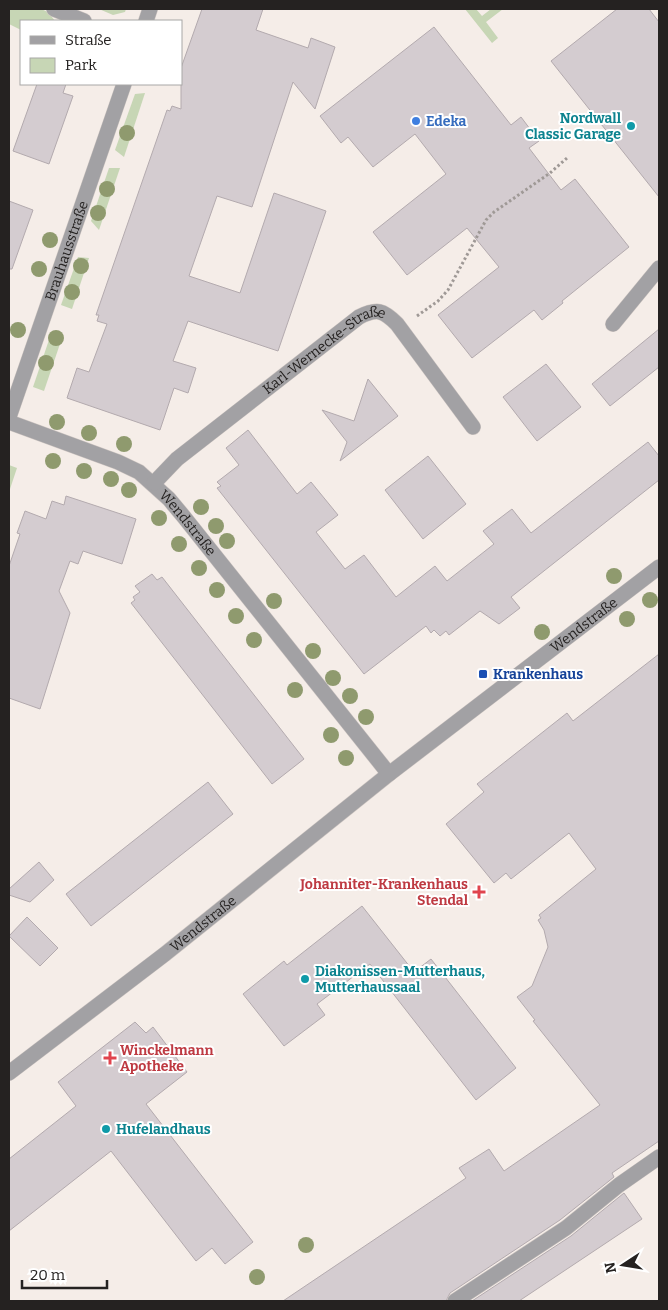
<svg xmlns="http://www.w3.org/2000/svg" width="668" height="1310" font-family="Bitter,serif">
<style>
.green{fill:#c7d6b5}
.building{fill:#d4ccd0;stroke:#b3aaae}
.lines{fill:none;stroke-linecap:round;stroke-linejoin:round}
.minor-casing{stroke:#d0c8c4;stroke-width:16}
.path{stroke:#9f9996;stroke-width:3;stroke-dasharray:2.5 2.5;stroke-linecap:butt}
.minor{stroke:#a2a1a4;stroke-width:15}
.tree{fill:#8f9a6e}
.shop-dot{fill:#3f7fe0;stroke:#fff;stroke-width:2}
.culture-dot{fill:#0f9aa8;stroke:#fff;stroke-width:2}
.transit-dot{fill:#1a4fb4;stroke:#fff;stroke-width:2}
.health-dot{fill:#e0444e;stroke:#fff;stroke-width:2}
.labels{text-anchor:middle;stroke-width:4;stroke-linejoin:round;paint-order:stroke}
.culture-label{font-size:14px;font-weight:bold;fill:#0d838f;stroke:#fff;text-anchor:start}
.shop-label{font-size:14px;font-weight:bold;fill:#366cbe;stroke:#fff;text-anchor:start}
.street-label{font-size:14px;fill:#252221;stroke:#fff}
.transit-label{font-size:14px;font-weight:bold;fill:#164399;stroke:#fff;text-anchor:start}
.health-label{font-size:14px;font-weight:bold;fill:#be3a42;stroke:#fff;text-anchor:end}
</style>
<rect width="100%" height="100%" fill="#f5ede8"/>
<!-- green -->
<g class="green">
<path d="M 9,9 L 41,9 L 48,12 L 55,21 L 21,21 L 21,30 L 9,24 Z"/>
<path d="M 99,9 L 115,9 L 118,10 L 119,9 L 126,9 L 125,12 L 113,15 Z"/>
<path d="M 465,9 L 476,9 L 482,16 L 491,9 L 503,9 L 486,22 L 498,38 L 492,43 Z"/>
<path d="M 145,93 L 124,157 L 115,150 L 135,94 Z"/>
<path d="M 109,168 L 120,168 L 99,230 L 91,221 Z"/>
<path d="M 78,257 L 89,258 L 72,309 L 61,305 Z"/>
<path d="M 52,331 L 63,335 L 44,391 L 33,387 Z"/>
<path d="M 9,465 L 17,468 L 9,492 Z"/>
</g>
<!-- building -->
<g class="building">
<path d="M 202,9 L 263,9 L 256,30 L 308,48 L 311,38 L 335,47 L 315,109 L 293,82 L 252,207 L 217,196 L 189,276 L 240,293 L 274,193 L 326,211 L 278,351 L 188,321 L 173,361 L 196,368 L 188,393 L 174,388 L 160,430 L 67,398 L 77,368 L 89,372 L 107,324 L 97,321 L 99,315 L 96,315 L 167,110 L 170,111 L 172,106 L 181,109 L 181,68 Z"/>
<path d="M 617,9 L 649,9 L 659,22 L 659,197 L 551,61 Z"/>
<path d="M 434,27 L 511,125 L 521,117 L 539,141 L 529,148 L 561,190 L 575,179 L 629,247 L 562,301 L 563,303 L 542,320 L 534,310 L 472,358 L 438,315 L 499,267 L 467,228 L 407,275 L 373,232 L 446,174 L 415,134 L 373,167 L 348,137 L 341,143 L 320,116 Z"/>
<path d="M 37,84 L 66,84 L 63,93 L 73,96 L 49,164 L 13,151 Z"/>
<path d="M 9,201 L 33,210 L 12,269 L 9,269 Z"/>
<path d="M 659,329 L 659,367 L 610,406 L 592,384 Z"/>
<path d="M 546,364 L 581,407 L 537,441 L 503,397 Z"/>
<path d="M 368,379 L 398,416 L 340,461 L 347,442 L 322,410 L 354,421 Z"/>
<path d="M 248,430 L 297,494 L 311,482 L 338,515 L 316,532 L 345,569 L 364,555 L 396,597 L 435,566 L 447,581 L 494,544 L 483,531 L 512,509 L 531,533 L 648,442 L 659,456 L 659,480 L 511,597 L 520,608 L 499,624 L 480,611 L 449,635 L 446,631 L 440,636 L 434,630 L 431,633 L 426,626 L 364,674 L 217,488 L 221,486 L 217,482 L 239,465 L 226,448 Z"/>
<path d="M 428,456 L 466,504 L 423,539 L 385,490 Z"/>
<path d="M 66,496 L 136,519 L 122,564 L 83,551 L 78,564 L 70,561 L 59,591 L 70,613 L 40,709 L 9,698 L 9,566 L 20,534 L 17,533 L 25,511 L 46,519 L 52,501 L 64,505 Z"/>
<path d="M 152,574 L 157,580 L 162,577 L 304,759 L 272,784 L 131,603 L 135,600 L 133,597 L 140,592 L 135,586 Z"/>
<path d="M 659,654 L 659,1141 L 612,1173 L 614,1177 L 560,1220 L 450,1293 L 446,1301 L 283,1301 L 466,1178 L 459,1168 L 489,1149 L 504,1171 L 600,1105 L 533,1021 L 535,1020 L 517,997 L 532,986 L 548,947 L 544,930 L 538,920 L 541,918 L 539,915 L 596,869 L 569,833 L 511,879 L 506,873 L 494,883 L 446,824 L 484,792 L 477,784 L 567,713 L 573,721 Z"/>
<path d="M 208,782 L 233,814 L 91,926 L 66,894 Z"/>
<path d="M 39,862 L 54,880 L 30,902 L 9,895 L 9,889 Z"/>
<path d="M 362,906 L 414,972 L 431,959 L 516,1068 L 476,1100 L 370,964 L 317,1004 L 325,1015 L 284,1046 L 243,994 L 284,961 L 287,965 Z"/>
<path d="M 27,917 L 58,948 L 40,966 L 9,936 Z"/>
<path d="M 135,1022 L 146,1033 L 153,1027 L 187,1072 L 146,1104 L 253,1242 L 225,1264 L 212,1248 L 196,1261 L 111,1151 L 9,1231 L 9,1159 L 76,1106 L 58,1082 Z"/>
<path d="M 624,1193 L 642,1219 L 519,1301 L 472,1301 L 571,1236 Z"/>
</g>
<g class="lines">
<defs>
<g id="minor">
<path d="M 54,9 L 84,21"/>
<path d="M 146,21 L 150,9"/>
<path d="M 613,324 L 659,268"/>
<path id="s1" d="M 9,417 L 124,84"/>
<path id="s2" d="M 9,422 L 118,462 L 139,472 L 169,499 L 184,517 L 389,774"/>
<path id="s3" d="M 154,483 L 177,459 L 359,317 C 377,308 383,310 397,324 L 473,427"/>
<path id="s4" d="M 9,1073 L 165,954 L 389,774 L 659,567"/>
<path d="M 455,1301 L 566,1228 L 619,1185 L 659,1157"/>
</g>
</defs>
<!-- minor casing -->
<use href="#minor" class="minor-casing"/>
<!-- path -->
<path class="path" d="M 417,316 L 438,301 L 448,290 L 486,220 L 494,212 L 550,173 L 567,158"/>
<!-- minor -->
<use href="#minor" class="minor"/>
</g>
<!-- trees -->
<g class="tree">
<circle cx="127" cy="133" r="8"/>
<circle cx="107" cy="189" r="8"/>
<circle cx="98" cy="213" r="8"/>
<circle cx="50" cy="240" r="8"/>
<circle cx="81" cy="266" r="8"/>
<circle cx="39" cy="269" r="8"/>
<circle cx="72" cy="292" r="8"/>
<circle cx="18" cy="330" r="8"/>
<circle cx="56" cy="338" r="8"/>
<circle cx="46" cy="363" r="8"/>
<circle cx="57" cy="422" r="8"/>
<circle cx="89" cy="433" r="8"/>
<circle cx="124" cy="444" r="8"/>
<circle cx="53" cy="461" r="8"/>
<circle cx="84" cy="471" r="8"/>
<circle cx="111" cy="479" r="8"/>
<circle cx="129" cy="490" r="8"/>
<circle cx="201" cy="507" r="8"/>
<circle cx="159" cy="518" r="8"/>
<circle cx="216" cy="526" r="8"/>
<circle cx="227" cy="541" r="8"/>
<circle cx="179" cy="544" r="8"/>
<circle cx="199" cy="568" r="8"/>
<circle cx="614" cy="576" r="8"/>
<circle cx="217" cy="590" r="8"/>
<circle cx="650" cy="600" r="8"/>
<circle cx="274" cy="601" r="8"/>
<circle cx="236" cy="616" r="8"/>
<circle cx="627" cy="619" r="8"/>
<circle cx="542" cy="632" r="8"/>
<circle cx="254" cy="640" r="8"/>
<circle cx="313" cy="651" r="8"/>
<circle cx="333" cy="678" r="8"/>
<circle cx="295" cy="690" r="8"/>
<circle cx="350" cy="696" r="8"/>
<circle cx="366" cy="717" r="8"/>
<circle cx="331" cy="735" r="8"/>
<circle cx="346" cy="758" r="8"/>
<circle cx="306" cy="1245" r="8"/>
<circle cx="257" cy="1277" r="8"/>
</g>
<!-- markers -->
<circle class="shop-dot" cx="416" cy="121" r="5"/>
<g class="culture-dot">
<circle cx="631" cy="126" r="5"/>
<circle cx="305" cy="979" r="5"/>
<circle cx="106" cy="1129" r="5"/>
</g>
<rect class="transit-dot" x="478" y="669" width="10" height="10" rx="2.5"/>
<g class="health-dot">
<path d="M476.5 884.5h5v5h5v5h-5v5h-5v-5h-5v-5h5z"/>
<path d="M107.5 1050.5h5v5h5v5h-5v5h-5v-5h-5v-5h5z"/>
</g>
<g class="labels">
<!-- culture labels -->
<g class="culture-label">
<text x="621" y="123" text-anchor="end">Nordwall<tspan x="621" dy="16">Classic Garage</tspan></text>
<text x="315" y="976">Diakonissen-Mutterhaus,<tspan x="315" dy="16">Mutterhaussaal</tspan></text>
<text x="116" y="1134">Hufelandhaus</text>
</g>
<!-- shop labels -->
<g class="shop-label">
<text x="426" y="126">Edeka</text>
</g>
<!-- street labels -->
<g class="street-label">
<text dy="5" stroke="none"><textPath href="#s1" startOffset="176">Brauhausstraße</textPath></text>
<text dy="5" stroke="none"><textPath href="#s3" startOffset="218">Karl-Wernecke-Straße</textPath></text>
<text dy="5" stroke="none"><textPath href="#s2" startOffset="210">Wendstraße</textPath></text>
<text dy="5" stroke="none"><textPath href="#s4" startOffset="729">Wendstraße</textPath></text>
<text dy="5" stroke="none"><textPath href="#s4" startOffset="245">Wendstraße</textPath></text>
</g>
<!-- transit labels -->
<g class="transit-label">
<text x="493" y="679">Krankenhaus</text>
</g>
<!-- health labels -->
<g class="health-label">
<text x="468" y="889">Johanniter-Krankenhaus<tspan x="468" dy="16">Stendal</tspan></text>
<text x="120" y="1055" text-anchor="start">Winckelmann<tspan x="120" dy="16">Apotheke</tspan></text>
</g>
</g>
<!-- border -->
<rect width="668" height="1310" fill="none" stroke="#252221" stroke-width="20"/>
<!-- legend -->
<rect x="20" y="20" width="162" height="65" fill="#ffffff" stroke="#a8a7a6"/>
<rect x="30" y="36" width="25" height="8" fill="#a2a1a4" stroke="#a8a7a6"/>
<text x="65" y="45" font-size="15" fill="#252221">Straße</text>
<rect x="30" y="58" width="25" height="15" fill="#c7d6b5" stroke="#a8a7a6"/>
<text x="65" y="70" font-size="15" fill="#252221">Park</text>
<!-- north arrow -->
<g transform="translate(623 1265) rotate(258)" stroke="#ffffff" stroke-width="4" paint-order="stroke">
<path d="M0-4L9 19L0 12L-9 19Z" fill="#252221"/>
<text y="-8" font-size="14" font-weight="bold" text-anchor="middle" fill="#252221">N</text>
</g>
<!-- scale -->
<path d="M22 1280v8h85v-8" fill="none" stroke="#252221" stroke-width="2.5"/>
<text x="30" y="1280" font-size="15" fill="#252221" stroke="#ffffff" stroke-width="4" paint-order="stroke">20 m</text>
</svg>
